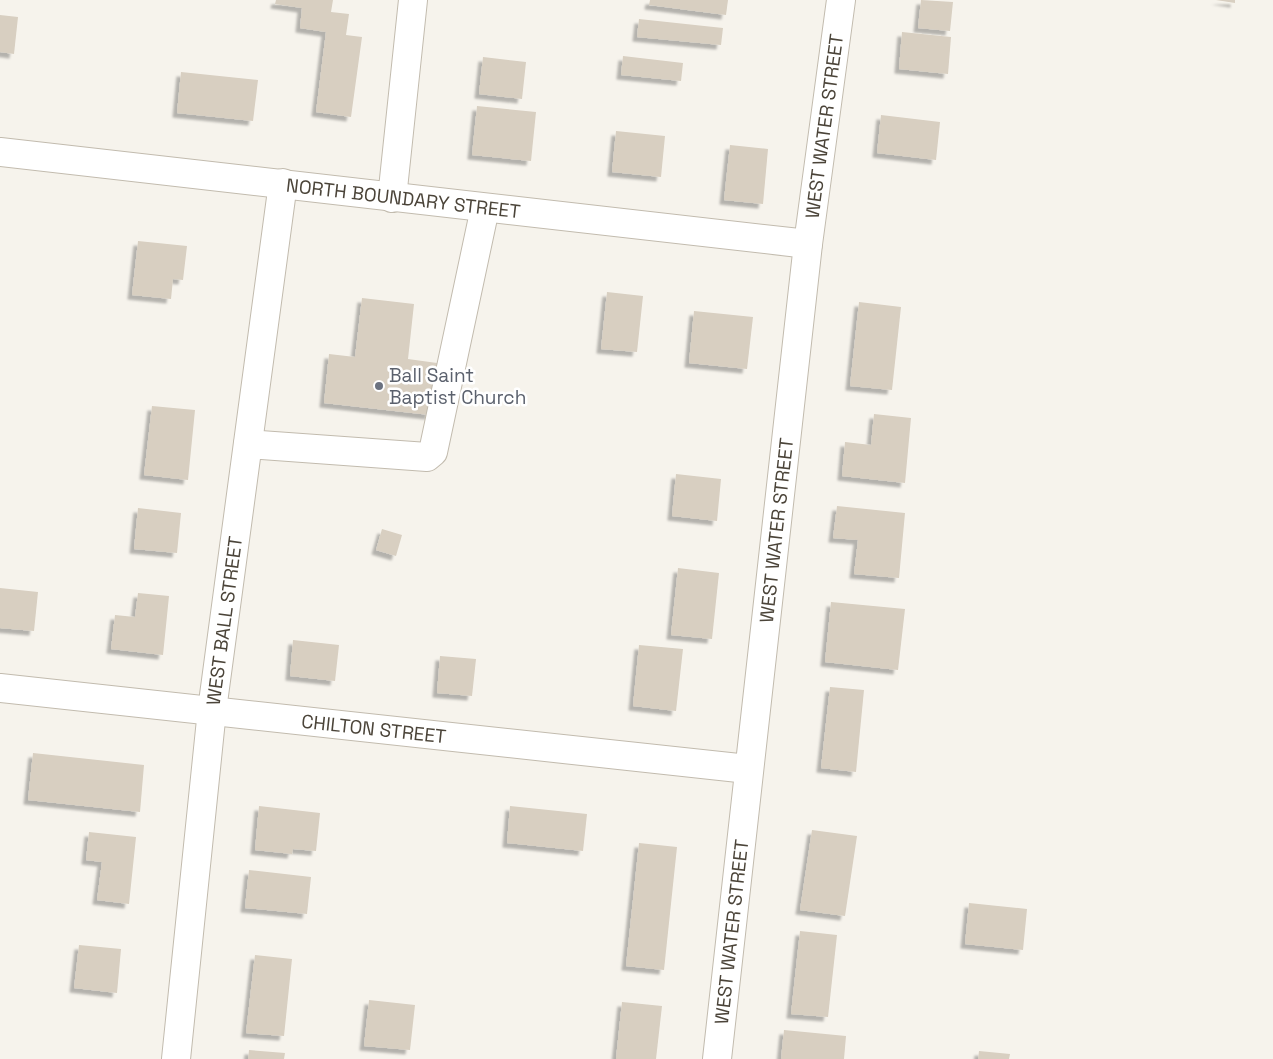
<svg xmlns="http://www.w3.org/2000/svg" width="1273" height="1059" font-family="'Space Grotesk',sans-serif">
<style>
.building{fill:#d8cfc1;filter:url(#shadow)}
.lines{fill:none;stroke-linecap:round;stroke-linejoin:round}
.minor-casing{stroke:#c2bbae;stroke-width:30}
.minor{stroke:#fff;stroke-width:28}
.worship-dot{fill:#6b7280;stroke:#fff;stroke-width:2}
.labels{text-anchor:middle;stroke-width:5;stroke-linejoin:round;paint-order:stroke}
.street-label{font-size:19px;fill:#4b4439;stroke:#fff}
.worship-label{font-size:19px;fill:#5b616d;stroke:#fff;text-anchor:start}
</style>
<defs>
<filter id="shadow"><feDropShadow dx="-4.5" dy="4.5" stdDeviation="1" flood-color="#0004"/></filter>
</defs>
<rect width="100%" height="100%" fill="#f6f3ec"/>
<!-- building -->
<g class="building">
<path d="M 276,0 L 333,0 L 331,12 L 349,14 L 346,35 L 362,37 L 351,117 L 316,112 L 326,32 L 300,28 L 302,8 L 275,4 Z"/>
<path d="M 650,0 L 728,0 L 726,15 L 649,5 Z"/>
<path d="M 921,0 L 953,2 L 950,31 L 918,28 Z"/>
<path d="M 1216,0 L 1235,0 L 1235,3 Z"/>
<path d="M 0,15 L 18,17 L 14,54 L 0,52 Z"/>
<path d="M 639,19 L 723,28 L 721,45 L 637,37 Z"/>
<path d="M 902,32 L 951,37 L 948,74 L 899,69 Z"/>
<path d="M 623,56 L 683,63 L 681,81 L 621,75 Z"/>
<path d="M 483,57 L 526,62 L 522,99 L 479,94 Z"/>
<path d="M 181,72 L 258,80 L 253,121 L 177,113 Z"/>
<path d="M 477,106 L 536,112 L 531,161 L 472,155 Z"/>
<path d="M 881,115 L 940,122 L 936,160 L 877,153 Z"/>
<path d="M 616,131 L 665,136 L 661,177 L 612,172 Z"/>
<path d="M 730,145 L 768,149 L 763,204 L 724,200 Z"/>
<path d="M 138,241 L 187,246 L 183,280 L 173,279 L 171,299 L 132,295 Z"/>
<path d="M 607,292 L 643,296 L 637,352 L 601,349 Z"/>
<path d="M 362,298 L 414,304 L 408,359 L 437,363 L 430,415 L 324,403 L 329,354 L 355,357 Z"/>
<path d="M 859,302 L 901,307 L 892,390 L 850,386 Z"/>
<path d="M 694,311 L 753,317 L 747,369 L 689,363 Z"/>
<path d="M 152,406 L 195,410 L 188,480 L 144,475 Z"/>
<path d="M 874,414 L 911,418 L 905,483 L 842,476 L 845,442 L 871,445 Z"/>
<path d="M 676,474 L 721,479 L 717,521 L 672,516 Z"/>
<path d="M 837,506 L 905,513 L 899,578 L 854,574 L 858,540 L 833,538 Z"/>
<path d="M 138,508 L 181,513 L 177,553 L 134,549 Z"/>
<path d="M 382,529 L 402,535 L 396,556 L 376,550 Z"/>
<path d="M 678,568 L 719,573 L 712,639 L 671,635 Z"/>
<path d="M 0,588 L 38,592 L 34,631 L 0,628 Z"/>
<path d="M 138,593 L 169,596 L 163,655 L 111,649 L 115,615 L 135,617 Z"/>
<path d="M 831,602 L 905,609 L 898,670 L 825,662 Z"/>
<path d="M 293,640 L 339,645 L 335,681 L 290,676 Z"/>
<path d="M 639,645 L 683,649 L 676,711 L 633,706 Z"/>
<path d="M 440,656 L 476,659 L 472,696 L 437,693 Z"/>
<path d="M 830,687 L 864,690 L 856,772 L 821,768 Z"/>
<path d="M 33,753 L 144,765 L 140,812 L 28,800 Z"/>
<path d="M 259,806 L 320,813 L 316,851 L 293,849 L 292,854 L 255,850 Z"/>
<path d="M 510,806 L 587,814 L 583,851 L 507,843 Z"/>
<path d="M 812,830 L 857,836 L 845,916 L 800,910 Z"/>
<path d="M 89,832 L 136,837 L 129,904 L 97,900 L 102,862 L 86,860 Z"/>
<path d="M 639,843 L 677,847 L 664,970 L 626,966 Z"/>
<path d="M 249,870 L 311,877 L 307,914 L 245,908 Z"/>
<path d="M 969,903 L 1027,909 L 1023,950 L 965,944 Z"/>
<path d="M 800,931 L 837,935 L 828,1017 L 791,1014 Z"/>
<path d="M 79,945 L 121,949 L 117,993 L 74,988 Z"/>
<path d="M 255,955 L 292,959 L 284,1036 L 246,1033 Z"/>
<path d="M 369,1000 L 415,1005 L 410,1050 L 364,1046 Z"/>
<path d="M 622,1002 L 662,1006 L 656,1059 L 616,1059 Z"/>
<path d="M 784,1030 L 846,1036 L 844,1059 L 781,1059 Z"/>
<path d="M 249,1050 L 285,1053 L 284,1059 L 248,1059 Z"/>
<path d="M 979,1051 L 1010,1054 L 1009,1059 L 978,1059 Z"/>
</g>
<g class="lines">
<defs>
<g id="minor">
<path id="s1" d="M 0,152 L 808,244"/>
<path d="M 392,198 L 413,0"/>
<path d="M 248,444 L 427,457 L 433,452 L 485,208"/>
<path id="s2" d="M 0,688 L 748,769"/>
<path id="s3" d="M 176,1059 L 212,710 L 283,183"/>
<path id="s4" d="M 717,1059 L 808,244 L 841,0"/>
</g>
</defs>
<!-- minor casing -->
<use href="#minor" class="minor-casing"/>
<!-- minor -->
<use href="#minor" class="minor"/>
</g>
<!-- markers -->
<circle class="worship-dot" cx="379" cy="386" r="5"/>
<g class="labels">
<!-- street labels -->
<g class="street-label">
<text dy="7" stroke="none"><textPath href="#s4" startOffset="939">WEST WATER STREET</textPath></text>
<text dy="7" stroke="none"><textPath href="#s1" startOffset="406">NORTH BOUNDARY STREET</textPath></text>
<text dy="7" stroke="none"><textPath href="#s4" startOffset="532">WEST WATER STREET</textPath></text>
<text dy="7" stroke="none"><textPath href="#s3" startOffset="441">WEST BALL STREET</textPath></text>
<text dy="7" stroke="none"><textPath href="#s2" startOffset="376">CHILTON STREET</textPath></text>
<text dy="7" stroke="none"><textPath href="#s4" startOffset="128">WEST WATER STREET</textPath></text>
</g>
<!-- worship labels -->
<g class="worship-label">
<text x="389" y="382">Ball Saint<tspan x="389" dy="22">Baptist Church</tspan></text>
</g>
</g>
</svg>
